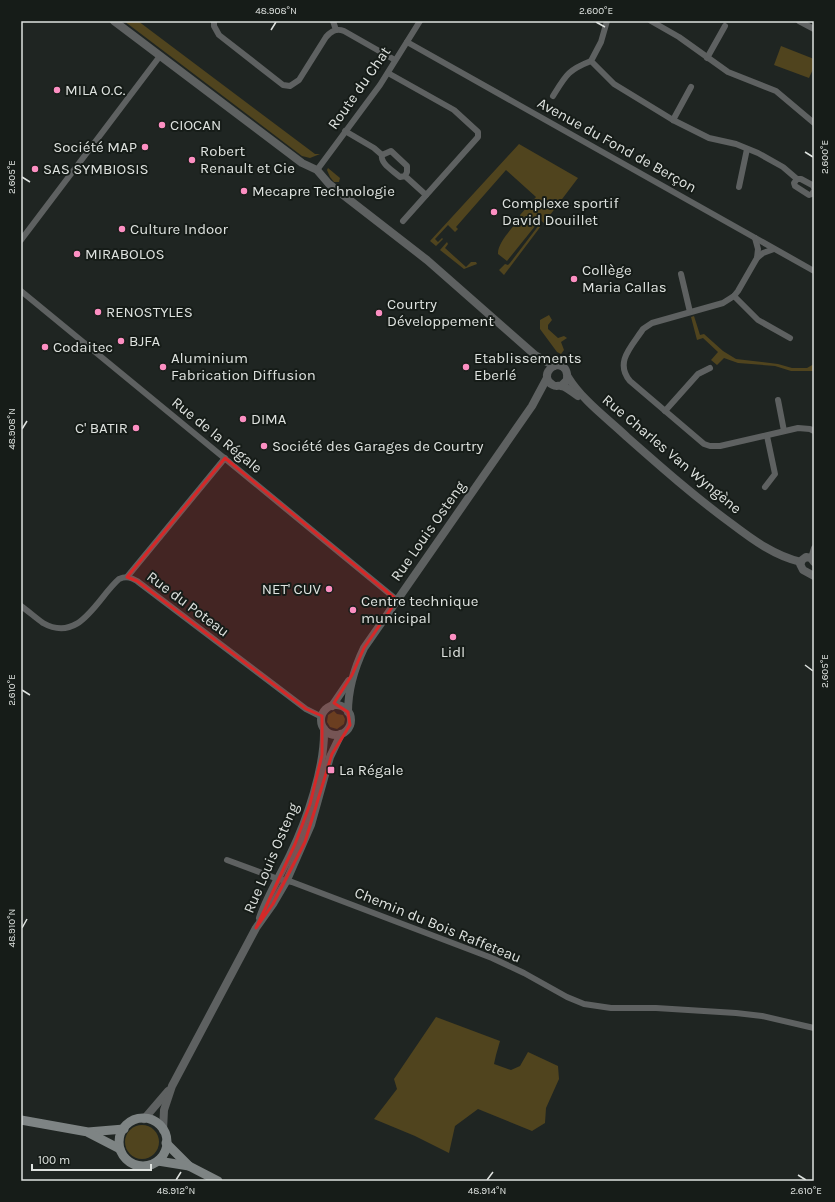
<svg xmlns="http://www.w3.org/2000/svg" width="835" height="1202" font-family="Karla,sans-serif">
<style>
.green{fill:#50441e}
.lines{fill:none;stroke-linecap:round;stroke-linejoin:round}
.minor{stroke:#5e6161;stroke-width:6}
.tertiary{stroke:#5e6161;stroke-width:8}
.secondary{stroke:#7e8484;stroke-width:9}
.marked{fill:#d62828;fill-opacity:0.2;stroke:#d62828;stroke-width:3;stroke-linejoin:round}
.ticks{fill:none;stroke:#dee2df;stroke-width:1.5}
.poi-dot{fill:#fc8fc2;stroke:#161c18;stroke-width:1.5}
.labels{text-anchor:middle;stroke-width:4;stroke-linejoin:round;paint-order:stroke}
.street-label{font-size:15px;fill:#dee2df;stroke:#161c18}
.poi-label{font-size:15px;fill:#dee2df;stroke:#161c18;text-anchor:start}
.neatline{fill:none;stroke:#dee2df;stroke-width:1.5}
.ticks-label{font-size:10px;text-anchor:middle;fill:#dee2df}
</style>
<rect width="100%" height="100%" fill="#1f2522"/>
<!-- green -->
<g class="green">
<path d="M 124,21 L 138,21 L 315,154 L 320,154 L 310,158 L 302,156 Z"/>
<path d="M 781,46 L 814,59 L 814,67 L 809,78 L 774,65 Z"/>
<path d="M 519,144 L 578,178 L 544,223 L 540,220 L 507,261 L 498,254 C 497,243 514,226 521,217 L 520,215 L 536,197 L 506,170 L 456,227 L 458,229 L 455,232 L 448,225 L 435,239 L 438,242 L 442,238 L 443,239 L 436,246 L 430,241 Z"/>
<path d="M 328,168 L 340,178 L 339,182 L 334,182 L 330,177 L 327,170 Z"/>
<path d="M 539,225 L 541,226 L 504,275 L 499,270 L 505,264 L 508,265 L 510,263 Z"/>
<path d="M 447,242 L 448,244 L 445,248 L 466,267 L 471,262 L 476,262 L 477,264 L 464,269 L 440,250 Z"/>
<path d="M 549,315 L 552,320 L 548,325 L 548,329 L 558,338 L 564,336 L 567,338 L 561,342 L 564,350 L 561,354 L 557,352 L 540,329 L 540,320 Z"/>
<path d="M 694,316 L 700,335 L 704,334 L 723,351 L 736,359 L 778,364 L 792,368 L 807,368 L 814,364 L 814,371 L 791,371 L 775,366 L 738,363 L 724,358 L 717,365 L 711,360 L 718,352 L 703,338 L 697,340 L 691,317 Z"/>
<path d="M 334,711 L 337,714 L 343,715 L 345,719 L 344,724 L 337,729 L 330,727 L 327,722 L 328,715 Z"/>
<path d="M 436,1017 L 500,1041 L 496,1055 L 494,1064 L 511,1070 L 520,1066 L 528,1052 L 558,1066 L 559,1079 L 546,1108 L 545,1123 L 532,1131 L 478,1109 L 455,1126 L 449,1153 L 415,1136 L 374,1119 L 397,1089 L 394,1079 Z"/>
<circle cx="142" cy="1142" r="17"/>
</g>
<g class="lines">
<!-- minor -->
<g class="minor">
<path d="M 214,21 L 214,26 L 219,35 L 283,85 L 290,86 L 299,80 L 326,37 C 331,31 336,28 344,31 L 395,60"/>
<path d="M 333,21 L 336,30"/>
<path d="M 607,21 L 601,42 L 591,61 L 614,84 L 673,120 L 709,138 L 736,144 L 758,153 L 783,167 L 797,179"/>
<path d="M 651,21 L 679,37 L 728,72 L 776,91 L 814,123"/>
<path d="M 799,21 L 814,29"/>
<path d="M 407,42 L 814,271"/>
<path d="M 707,58 L 725,26"/>
<path d="M 388,73 L 454,110 L 478,132 L 478,137 L 403,221"/>
<path d="M 553,96 C 566,75 568,70 591,61"/>
<path d="M 673,120 L 691,87"/>
<path d="M 345,131 L 374,148 L 382,155"/>
<path d="M 317,170 L 380,85 L 420,21"/>
<path d="M 405,176 L 407,172 L 407,166 L 391,151 L 382,155 C 380,164 394,171 400,177 L 405,176 L 426,195"/>
<path d="M 739,187 L 747,149"/>
<path d="M 814,188 L 814,186 L 801,179 L 797,179 L 794,183 L 795,186 L 809,195 L 812,194 L 814,191"/>
<path d="M 755,238 L 758,249 L 757,258"/>
<path d="M 21,240 L 160,56"/>
<path d="M 774,249 L 763,253 L 757,258 L 738,291 L 734,296 L 723,303 L 652,323 L 643,329 C 632,346 614,362 630,381 L 704,444 L 710,446 L 720,446 L 798,428 L 810,429 L 814,431"/>
<path d="M 681,274 L 690,312"/>
<path d="M 21,291 L 397,600"/>
<path d="M 734,296 L 758,320 L 790,338"/>
<path d="M 778,400 L 784,431"/>
<path d="M 665,411 L 698,374 L 710,368"/>
<path d="M 765,487 L 775,474 L 767,436"/>
<path d="M 811,558 L 814,548"/>
<path d="M 127,577 L 225,458"/>
<path d="M 21,606 C 28,611 36,618 43,623 C 80,644 97,598 119,579 C 126,576 130,577 137,581 L 306,709 L 322,717"/>
<path d="M 227,860 L 278,879 L 292,882 L 492,958 L 524,973 L 567,997 L 584,1004 L 611,1008 L 656,1008 L 736,1013 L 762,1016 L 814,1028"/>
</g>
<!-- tertiary -->
<g class="tertiary">
<path d="M 114,21 L 302,163 L 317,170 L 329,184 L 427,260 L 535,355 L 554,366"/>
<path d="M 568,377 C 583,401 607,418 627,437 C 661,467 695,497 732,524 C 753,540 775,556 801,562"/>
<path d="M 561,386 L 567,380 C 568,373 566,366 558,365 C 555,365 552,366 550,369 C 545,374 546,382 553,385 C 556,387 559,385 562,386 C 568,388 573,393 578,396"/>
<path d="M 814,562 L 811,558 L 806,557 L 802,560 L 800,564 L 803,570 L 814,576"/>
<circle cx="336" cy="720" r="15"/>
<path d="M 332,706 L 349,681"/>
<path d="M 348,712 C 348,689 354,669 364,648 L 532,406 L 547,378"/>
<path d="M 260,918 C 267,896 280,876 290,855 C 307,820 325,767 324,729"/>
<path d="M 144,1119 L 168,1091"/>
<path d="M 163,1130 L 164,1110 L 172,1086 L 256,928 L 273,904 L 287,880 L 311,825 L 330,757 L 341,734"/>
</g>
<!-- secondary -->
<g class="secondary">
<circle cx="143" cy="1142" r="24"/>
<path d="M 21,1120 L 88,1132 L 124,1129"/>
<path d="M 89,1133 L 120,1149"/>
<path d="M 166,1143 L 189,1166"/>
<path d="M 158,1161 L 189,1166 L 218,1181"/>
</g>
</g>
<!-- marked area -->
<path class="marked" d="M 225,458 L 397,600 L 364,648 L 352,675 L 334,703 L 348,712 L 350,725 L 332,754 L 305,842 L 273,904 L 256,928 L 295,844 L 310,804 L 322,755 L 322,716 L 306,709 L 137,581 L 127,577 Z"/>
<!-- ticks -->
<path class="ticks" d="M 596,22 L 605,27M 271,30 L 276,22M 805,152 L 813,157M 22,177 L 30,182M 22,429 L 27,421M 805,665 L 813,671M 22,690 L 30,695M 22,928 L 27,919M 798,1175 L 806,1180M 176,1180 L 181,1172M 487,1180 L 493,1172"/>
<!-- markers -->
<g class="poi-dot">
<circle cx="57" cy="90" r="4"/>
<circle cx="162" cy="125" r="4"/>
<circle cx="145" cy="147" r="4"/>
<circle cx="192" cy="160" r="4"/>
<circle cx="35" cy="169" r="4"/>
<circle cx="244" cy="191" r="4"/>
<circle cx="494" cy="212" r="4"/>
<circle cx="122" cy="229" r="4"/>
<circle cx="77" cy="254" r="4"/>
<circle cx="574" cy="279" r="4"/>
<circle cx="98" cy="312" r="4"/>
<circle cx="379" cy="313" r="4"/>
<circle cx="121" cy="341" r="4"/>
<circle cx="45" cy="347" r="4"/>
<circle cx="163" cy="367" r="4"/>
<circle cx="466" cy="367" r="4"/>
<circle cx="243" cy="419" r="4"/>
<circle cx="136" cy="428" r="4"/>
<circle cx="264" cy="446" r="4"/>
<circle cx="329" cy="589" r="4"/>
<circle cx="353" cy="610" r="4"/>
<circle cx="453" cy="637" r="4"/>
<rect x="327" y="766" width="8" height="8" rx="2"/>
</g>
<g class="labels">
<!-- street labels -->
<g class="street-label">
<text transform="translate(359 88) rotate(-55)" y="5">Route du Chat</text>
<text transform="translate(617 145) rotate(29)" y="5">Avenue du Fond de Berçon</text>
<text transform="translate(217 435) rotate(39)" y="5">Rue de la Régale</text>
<text transform="translate(672 454) rotate(40)" y="5">Rue Charles Van Wyngène</text>
<text transform="translate(428 531) rotate(-55)" y="5">Rue Louis Osteng</text>
<text transform="translate(188 604) rotate(37)" y="5">Rue du Poteau</text>
<text transform="translate(271 858) rotate(-67)" y="5">Rue Louis Osteng</text>
<text transform="translate(438 925) rotate(22)" y="5">Chemin du Bois Raffeteau</text>
</g>
<!-- poi labels -->
<g class="poi-label">
<text x="65" y="95">MILA O.C.</text>
<text x="170" y="130">CIOCAN</text>
<text x="137" y="152" text-anchor="end">Société MAP</text>
<text x="200" y="156">Robert<tspan x="200" dy="17">Renault et Cie</tspan></text>
<text x="43" y="174">SAS SYMBIOSIS</text>
<text x="252" y="196">Mecapre Technologie</text>
<text x="502" y="208">Complexe sportif<tspan x="502" dy="17">David Douillet</tspan></text>
<text x="130" y="234">Culture Indoor</text>
<text x="85" y="259">MIRABOLOS</text>
<text x="582" y="275">Collège<tspan x="582" dy="17">Maria Callas</tspan></text>
<text x="387" y="309">Courtry<tspan x="387" dy="17">Développement</tspan></text>
<text x="106" y="317">RENOSTYLES</text>
<text x="129" y="346">BJFA</text>
<text x="53" y="352">Codaitec</text>
<text x="171" y="363">Aluminium<tspan x="171" dy="17">Fabrication Diffusion</tspan></text>
<text x="474" y="363">Etablissements<tspan x="474" dy="17">Eberlé</tspan></text>
<text x="251" y="424">DIMA</text>
<text x="128" y="433" text-anchor="end">C' BATIR</text>
<text x="272" y="451">Société des Garages de Courtry</text>
<text x="321" y="594" text-anchor="end">NET' CUV</text>
<text x="361" y="606">Centre technique<tspan x="361" dy="17">municipal</tspan></text>
<text x="453" y="657" text-anchor="middle">Lidl</text>
<text x="339" y="775">La Régale</text>
</g>
</g>
<!-- border -->
<rect width="835" height="1202" fill="none" stroke="#161c18" stroke-width="44"/>
<!-- scale -->
<path d="M32 1164v6h119v-6" fill="none" stroke="#dee2df" stroke-width="2"/>
<text x="38" y="1164" font-size="12" fill="#dee2df" stroke="#161c18" stroke-width="3" paint-order="stroke">100 m</text>
<rect x="22" y="22" width="791" height="1158" class="neatline"/>
<g class="ticks-label">
<text x="276" y="14">48.908°N</text>
<text x="596" y="14">2.600°E</text>
<text transform="translate(824 157) rotate(-90)" y="4">2.600°E</text>
<text transform="translate(11 177) rotate(-90)" y="4">2.605°E</text>
<text transform="translate(11 429) rotate(-90)" y="4">48.908°N</text>
<text transform="translate(824 671) rotate(-90)" y="4">2.605°E</text>
<text transform="translate(11 690) rotate(-90)" y="4">2.610°E</text>
<text transform="translate(11 928) rotate(-90)" y="4">48.910°N</text>
<text x="176" y="1194">48.912°N</text>
<text x="487" y="1194">48.914°N</text>
<text x="806" y="1194">2.610°E</text>
</g>
</svg>
